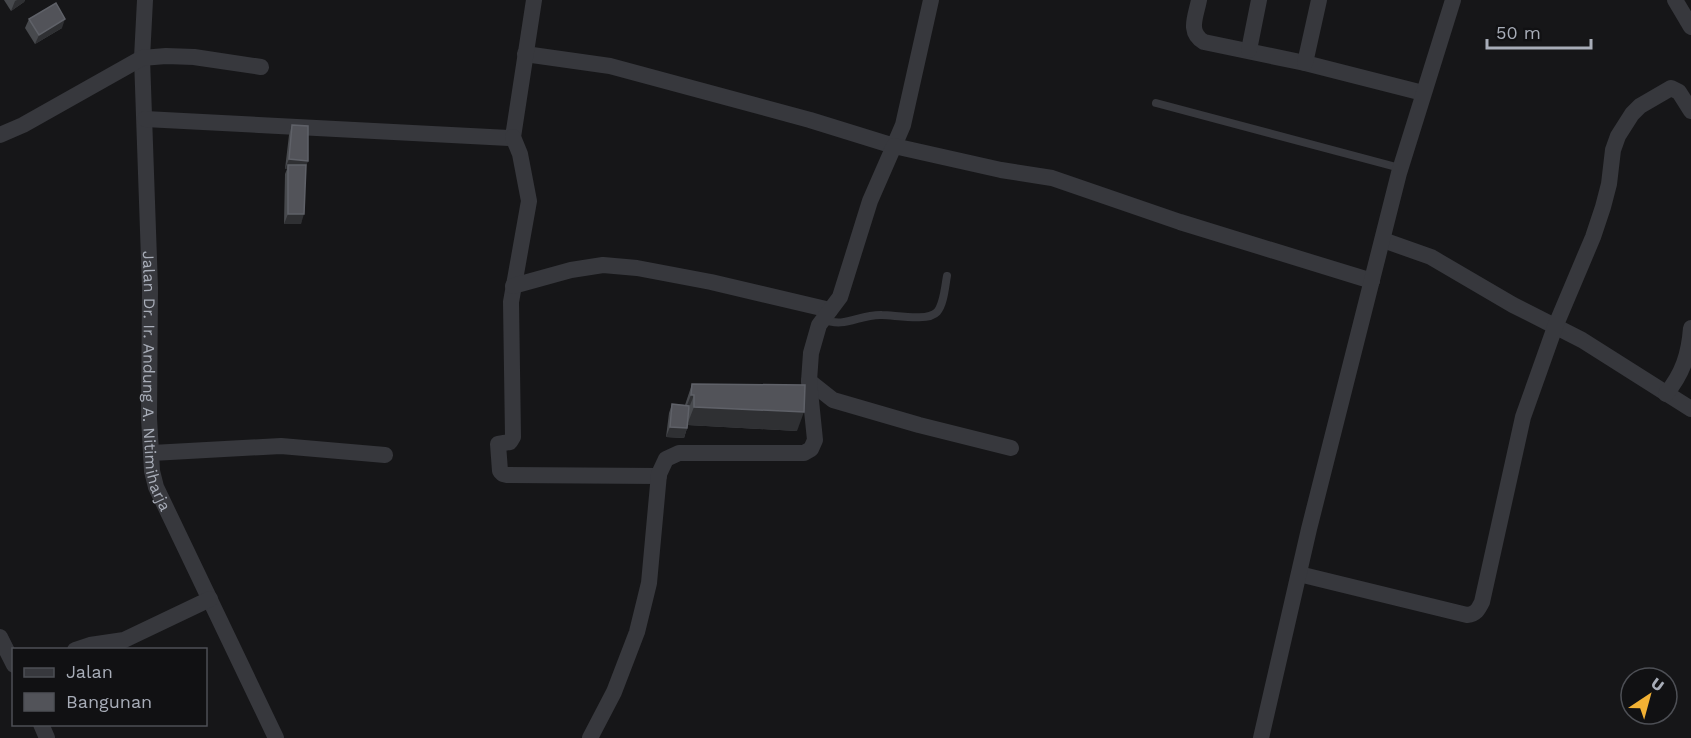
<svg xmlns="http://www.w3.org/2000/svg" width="1691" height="738" font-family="'Work Sans',sans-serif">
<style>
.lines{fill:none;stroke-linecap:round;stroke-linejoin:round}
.lane{stroke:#37383d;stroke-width:8}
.street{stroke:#37383d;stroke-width:16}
.wall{fill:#47494d}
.shaded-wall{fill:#2f3033}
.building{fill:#525359;stroke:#5f6168;stroke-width:1.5}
.labels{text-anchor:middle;stroke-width:5;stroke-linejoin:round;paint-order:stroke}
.street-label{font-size:16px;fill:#a8adb8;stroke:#111113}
</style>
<rect width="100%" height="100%" fill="#161618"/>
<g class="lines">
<!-- lane -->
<g class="lane">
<path d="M 1156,103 L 1400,168"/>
<path d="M 823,319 C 845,329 859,314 882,315 C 895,315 928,322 937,312 C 944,304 945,286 947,276"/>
</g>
<!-- street -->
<g class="street">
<path id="s1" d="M 145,0 L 142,58 L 150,288 L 149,418 L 152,471 L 156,487 L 276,738"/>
<path d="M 1199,0 C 1196,16 1187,32 1204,42 L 1305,63 L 1423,93"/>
<path d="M 1675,0 L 1691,27"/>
<path d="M 1249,50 L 1259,0"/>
<path d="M 525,54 L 610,66 L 810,120 L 894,146 L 903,125 L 931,0"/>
<path d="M 1305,63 L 1319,0"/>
<path d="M 145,119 L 509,138 L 513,137 L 534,0"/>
<path d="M 0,135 L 23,125 L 142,58 L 166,56 L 194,57 L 261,67"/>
<path d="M 513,137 L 520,154 L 529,201 L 511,302 L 513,437 L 510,442 L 498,444 L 500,471 L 503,474 L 507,475 L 659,476"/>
<path d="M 1383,240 L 1431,257 L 1513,305 L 1582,340 L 1691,409"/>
<path d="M 513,286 L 571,270 L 603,265 L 637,268 L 711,282 L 830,310"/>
<path d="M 809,381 L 833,400 L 919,425 L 1011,448"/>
<path d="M 1666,394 C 1683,373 1689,354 1691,328"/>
<path d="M 152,453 L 281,446 L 385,455"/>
<path d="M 1299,574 L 1467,615 C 1476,614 1478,610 1482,602 L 1523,417 L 1555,327 L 1593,237 L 1603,207 L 1609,184 L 1613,150 L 1618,136 L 1632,114 L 1640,106 L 1671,88 L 1679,92 L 1691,111"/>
<path d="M 0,637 L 14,665"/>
<path d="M 75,650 L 90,645 L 124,640 L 210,599"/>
<path d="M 41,724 L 47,738"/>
<path d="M 590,738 L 614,692 L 637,632 L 649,583 L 659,474 L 666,459 L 679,453 L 804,453 L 811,449 L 815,440 L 809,381 L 811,353 L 819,325 L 840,297 L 870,201 L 894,146 L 1001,170 L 1052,178 L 1180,222 L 1372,281"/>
<path d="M 1261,738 L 1309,529 L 1399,173 L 1453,0"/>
</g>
</g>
<!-- wall -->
<g class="wall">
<path d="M 4,0 L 25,0 L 24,2 L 11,11 Z"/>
<path d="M 29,19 L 62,28 L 35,44 L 25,28 Z"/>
<path d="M 292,125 L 308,161 L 306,165 L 301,224 L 284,224 L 285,174 L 287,169 L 285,169 L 289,135 Z"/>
<path d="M 692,384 L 797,431 L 688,425 L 684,438 L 666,437 L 669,413 L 672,404 L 685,405 Z"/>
</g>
<!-- shaded-wall -->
<g class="shaded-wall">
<path d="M 17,0 L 25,0 L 24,2 L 11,11 L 15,1 Z"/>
<path d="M 65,19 L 62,28 L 35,44 L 39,35 Z"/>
<path d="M 289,159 L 308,161 L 304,171 L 288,165 L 287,169 L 285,169 Z"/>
<path d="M 288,214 L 304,214 L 301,224 L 284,224 Z"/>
<path d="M 691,395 L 694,395 L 687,413 L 684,413 Z"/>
<path d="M 694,407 L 804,412 L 797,431 L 687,425 Z"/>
<path d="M 670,427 L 687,428 L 684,438 L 666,437 Z"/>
</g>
<!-- building -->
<g class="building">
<path d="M 56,3 L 65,19 L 39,35 L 29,19 Z"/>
<path d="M 292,125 L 308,126 L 308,161 L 289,159 Z"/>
<path d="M 288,165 L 306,165 L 304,214 L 288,214 Z"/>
<path d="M 692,384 L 805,385 L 804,412 L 694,407 L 694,395 L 691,395 Z"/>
<path d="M 672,404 L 689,406 L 687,428 L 670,427 Z"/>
</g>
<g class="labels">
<!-- street labels -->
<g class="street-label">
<text dy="6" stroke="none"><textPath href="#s1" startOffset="382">Jalan Dr. Ir. Andung A. Nitimiharja</textPath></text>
</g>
</g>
<!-- legend -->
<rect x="12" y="648" width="195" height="78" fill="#111113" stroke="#4d4f55" stroke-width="1.5"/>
<rect x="24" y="668" width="30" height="9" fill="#37383d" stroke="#4d4f55" stroke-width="1.5"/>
<text x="66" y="678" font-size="18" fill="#a8adb8">Jalan</text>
<rect x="24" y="693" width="30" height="18" fill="#525359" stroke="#4d4f55" stroke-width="1.5"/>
<text x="66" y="708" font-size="18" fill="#a8adb8">Bangunan</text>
<!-- north arrow -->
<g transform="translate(1649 696) rotate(36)"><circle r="28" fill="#111113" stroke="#4d4f55" stroke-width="1.5"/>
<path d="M0-4.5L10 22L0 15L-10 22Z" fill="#f2b134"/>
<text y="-9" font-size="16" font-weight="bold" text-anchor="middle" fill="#a8adb8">U</text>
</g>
<!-- scale -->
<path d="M1487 39v9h104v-9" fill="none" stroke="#a8adb8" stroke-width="3"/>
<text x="1496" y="39" font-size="18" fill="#a8adb8" stroke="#111113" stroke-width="4.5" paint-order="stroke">50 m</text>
</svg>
